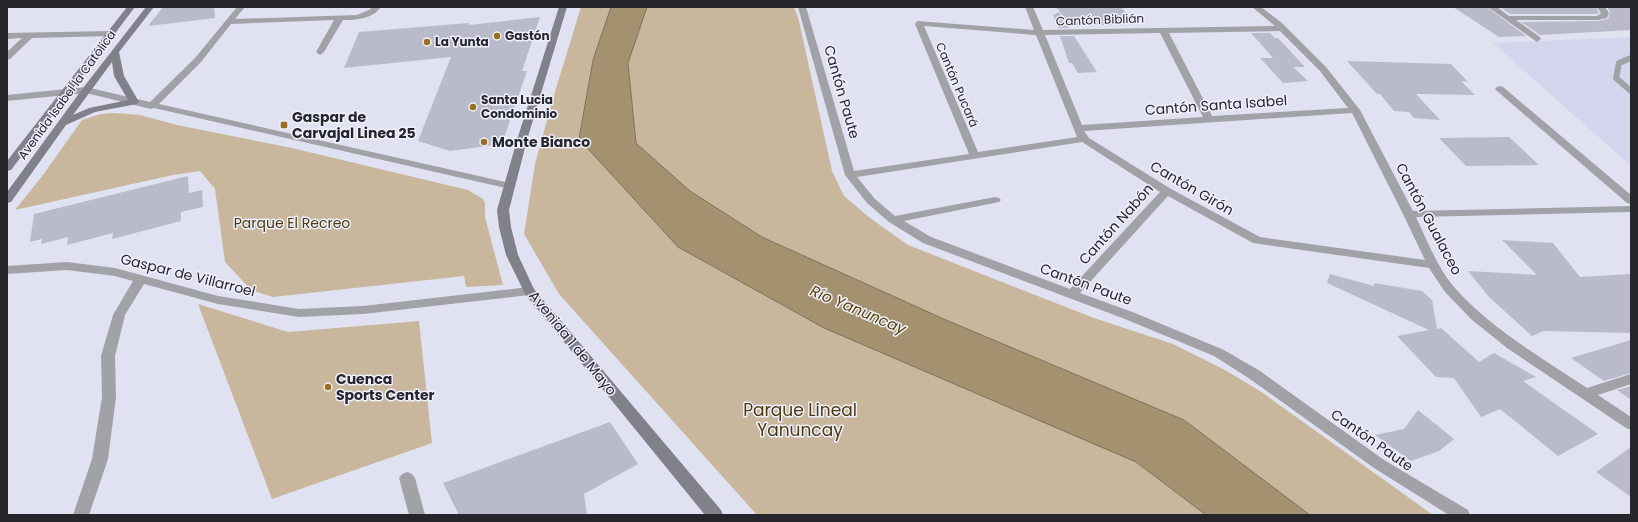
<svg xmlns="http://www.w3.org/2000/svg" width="1638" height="522" font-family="Poppins,sans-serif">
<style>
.built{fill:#d4d6ed}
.green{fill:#c8b79c}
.water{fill:#a49170;stroke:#7e715b}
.building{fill:#b9baca}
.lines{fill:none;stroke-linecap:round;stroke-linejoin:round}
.lane{stroke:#a1a1a8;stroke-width:6}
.street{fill:#a1a1a8;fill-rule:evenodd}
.secondary{fill:#80818b;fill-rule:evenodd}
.poi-dot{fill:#99701d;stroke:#eef0fd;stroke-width:1.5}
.labels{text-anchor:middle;stroke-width:3;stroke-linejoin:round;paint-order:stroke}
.far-street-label{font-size:12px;fill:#25252b;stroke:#eef0fd}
.far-poi-label{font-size:12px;font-weight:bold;fill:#25252b;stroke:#eef0fd;text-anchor:start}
.street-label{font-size:14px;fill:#25252b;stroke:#eef0fd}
.poi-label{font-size:14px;font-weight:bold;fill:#25252b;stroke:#eef0fd;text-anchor:start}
.park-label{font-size:14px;fill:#4e380c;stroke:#eef0fd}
.water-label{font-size:15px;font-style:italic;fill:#5d4101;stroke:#eef0fd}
.near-park-label{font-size:17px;fill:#4e380c;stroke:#eef0fd}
</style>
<rect width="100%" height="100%" fill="#e0e2f2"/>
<!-- built -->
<path class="built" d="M 1631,37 L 1631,166 L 1493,43 Z"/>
<!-- green -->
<g class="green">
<path d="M 581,7 L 611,7 L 593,60 L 579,139 L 678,247 L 825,328 L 1136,462 L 1206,515 L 757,515 L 559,294 L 524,234 L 535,164 L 554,95 Z"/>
<path d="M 647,7 L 794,7 L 799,21 L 832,171 L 844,196 L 870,218 L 908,245 L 1094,318 L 1173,344 L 1225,370 L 1260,391 L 1433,515 L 1310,515 L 1184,420 L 946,320 L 762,237 L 690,191 L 636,143 L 628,63 Z"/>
<path d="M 114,113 L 140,115 L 177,125 L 292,148 L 468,190 L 483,199 L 485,203 L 485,217 L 503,285 L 466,287 L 464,276 L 273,297 L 251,290 L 225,262 L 215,189 L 200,171 L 173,175 L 15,210 L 43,175 L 82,120 L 101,114 Z"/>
<path d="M 198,304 L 288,332 L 419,321 L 432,443 L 272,499 Z"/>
</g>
<!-- water -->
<path class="water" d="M 611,7 L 647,7 L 628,63 L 636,143 L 690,191 L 762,237 L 946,320 L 1184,420 L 1310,515 L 1206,515 L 1136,462 L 824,328 L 678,247 L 579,139 L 593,60 Z"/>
<!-- building -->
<g class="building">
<path d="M 163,7 L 214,7 L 215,18 L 148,26 Z"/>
<path d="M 1056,7 L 1121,7 L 1135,24 L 1071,26 Z"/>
<path d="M 1453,7 L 1487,7 L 1526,36 L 1499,37 Z"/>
<path d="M 1500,7 L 1596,7 L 1599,13 L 1596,14 L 1510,14 Z"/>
<path d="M 1607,7 L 1631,7 L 1631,30 L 1540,35 L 1521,22 L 1598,21 L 1608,19 L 1610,12 Z"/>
<path d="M 1059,12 L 1069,28 L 1058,28 L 1053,15 Z"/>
<path d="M 540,17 L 522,71 L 527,71 L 502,144 L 450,151 L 418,141 L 451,57 L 344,68 L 359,32 L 469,23 L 469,25 Z"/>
<path d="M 1251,33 L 1270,33 L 1275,38 L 1278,38 L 1305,67 L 1293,67 L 1308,81 L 1283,83 L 1260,58 L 1273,58 Z"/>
<path d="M 1060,36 L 1074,36 L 1097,72 L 1078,73 L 1072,63 L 1069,63 Z"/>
<path d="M 1347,61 L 1451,64 L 1468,82 L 1461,81 L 1475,95 L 1416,94 L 1440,120 L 1414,118 L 1409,112 L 1394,111 L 1380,94 L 1377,94 Z"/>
<path d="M 1509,137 L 1539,165 L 1466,166 L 1439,138 Z"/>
<path d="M 188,176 L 189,193 L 202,190 L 203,207 L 181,212 L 181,221 L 112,239 L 113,233 L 67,245 L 68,237 L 41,244 L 42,239 L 30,242 L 34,214 Z"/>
<path d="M 1502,240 L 1553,243 L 1580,277 L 1631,274 L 1631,333 L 1544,331 L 1532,336 L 1489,297 L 1468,271 L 1537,275 Z"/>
<path d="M 1330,274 L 1374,286 L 1374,283 L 1422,291 L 1432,300 L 1437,329 L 1441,328 L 1479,362 L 1494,353 L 1536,377 L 1523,381 L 1598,434 L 1558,456 L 1500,409 L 1481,417 L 1454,378 L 1436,377 L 1397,336 L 1429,330 L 1327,283 Z"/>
<path d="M 1631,340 L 1631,373 L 1604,381 L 1571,358 Z"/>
<path d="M 1631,386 L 1631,400 L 1617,390 Z"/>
<path d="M 1418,410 L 1454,439 L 1439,451 L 1411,461 L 1375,435 L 1404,429 Z"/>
<path d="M 610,422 L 638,464 L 584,494 L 587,515 L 459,515 L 443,483 Z"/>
<path d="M 1631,447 L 1631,497 L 1596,472 Z"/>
</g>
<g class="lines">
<!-- lane -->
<path class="lane" d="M 1631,58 L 1619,63 L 1616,78 L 1631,91"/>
<!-- street -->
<g class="street">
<path d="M 237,7 L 245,7 L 235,19 L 357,15 L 369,10 L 372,7 L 381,7 C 372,19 357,20 343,20 L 324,52 L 320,55 L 316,52 L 334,20 L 231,24 L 201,62 L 159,104 L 510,183 L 515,186 L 510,189 L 154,108 L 151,109 L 86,93 L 7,101 L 7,95 L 86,87 L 150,102 L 195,58 Z"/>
<path d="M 798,7 L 806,7 L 854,171 L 969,154 L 915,24 L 917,21 L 1034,30 L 1025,7 L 1033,7 L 1043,30 L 1275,26 L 1252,7 L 1261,7 L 1282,23 L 1326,67 L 1360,110 L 1413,211 L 1631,206 L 1631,212 L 1416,217 C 1427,240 1437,267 1454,287 C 1491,329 1541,357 1587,388 L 1631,374 L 1631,384 L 1598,395 L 1631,417 L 1631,430 L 1626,428 L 1507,348 L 1471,319 L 1445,292 L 1429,268 L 1253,243 L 1168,196 L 1080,293 L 1135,313 L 1224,350 L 1260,371 L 1384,460 L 1468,510 L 1470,515 L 1449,515 L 1374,468 L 1250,379 L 1214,356 L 1125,319 L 923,243 L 889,222 L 867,203 L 845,175 ZM 924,26 L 1036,35 L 1077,137 L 978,152 ZM 1280,31 L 1320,71 L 1348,108 L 1212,116 L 1169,33 ZM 1160,33 L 1203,117 L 1082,125 L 1045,35 ZM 1352,113 L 1403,214 L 1425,260 L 1260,237 L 1171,189 L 1089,138 L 1084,131 ZM 1082,142 L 1160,192 L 1070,289 L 931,237 L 904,221 L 999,202 L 1001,200 L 999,198 L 995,197 L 895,216 L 875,199 L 857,177 Z"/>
<path d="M 1488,7 L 1497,7 L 1509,16 L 1597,16 L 1601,13 L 1597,7 L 1605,7 L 1609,13 L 1607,18 L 1598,20 L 1516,20 L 1540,37 L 1541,39 L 1537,42 Z"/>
<path d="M 109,31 L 112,32 L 113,34 L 112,36 L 32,38 L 10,59 L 7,60 L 7,52 L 22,38 L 7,39 L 7,33 Z"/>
<path d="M 1500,86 L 1503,87 L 1631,195 L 1631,204 L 1627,203 L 1497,91 L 1495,89 L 1497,87 Z"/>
<path d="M 67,262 L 115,268 L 218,296 L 299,309 L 363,306 L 529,287 L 533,288 L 535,291 L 533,294 L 529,295 L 363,314 L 299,317 L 218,304 L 144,284 L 125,315 L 115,356 L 116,397 L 108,459 L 89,515 L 73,515 L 92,459 L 102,397 L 101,356 L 113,315 L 133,281 L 115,276 L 67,270 L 7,274 L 7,266 Z"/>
<path d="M 407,472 L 412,474 L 415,478 L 425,515 L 409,515 L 399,478 L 402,474 Z"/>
</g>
<!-- secondary -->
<g class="secondary">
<path d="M 127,7 L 135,7 L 11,170 L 7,171 L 7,161 Z"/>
<path d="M 146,7 L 154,7 L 119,52 L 124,76 L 139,102 L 137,104 L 95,112 L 66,125 L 11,202 L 7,203 L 7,192 L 83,88 ZM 112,62 L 114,76 L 128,100 L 89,108 L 73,115 Z"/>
<path d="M 559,7 L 567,7 L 527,140 L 509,210 L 511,227 L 518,255 L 534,289 L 721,510 L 723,515 L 705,515 L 525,294 L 506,255 L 499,227 L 497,210 L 517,140 Z"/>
</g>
</g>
<!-- markers -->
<g class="poi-dot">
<circle cx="497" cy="36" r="4"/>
<circle cx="427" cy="42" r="4"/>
<circle cx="473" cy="107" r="4"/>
<rect x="280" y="121" width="8" height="8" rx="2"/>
<circle cx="484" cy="142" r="4"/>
<circle cx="328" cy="387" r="4"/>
</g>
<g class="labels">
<!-- far-street labels -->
<g class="far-street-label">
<text transform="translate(1100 20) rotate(-2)" y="4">Cantón Biblián</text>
<text transform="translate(957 85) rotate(67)" y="4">Cantón Pucará</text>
<text transform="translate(67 95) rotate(-54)" y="4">Avenida Isabel la Católica</text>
</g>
<!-- far-poi labels -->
<g class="far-poi-label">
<text x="505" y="40">Gastón</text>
<text x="435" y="46">La Yunta</text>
<text x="481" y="104">Santa Lucia<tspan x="481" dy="14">Condominio</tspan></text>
</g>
<!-- street labels -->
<g class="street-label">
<text transform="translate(842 92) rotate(74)" y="5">Cantón Paute</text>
<text transform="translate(1216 105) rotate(-4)" y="5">Cantón Santa Isabel</text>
<text transform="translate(1192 188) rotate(30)" y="5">Cantón Girón</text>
<text transform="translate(1429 219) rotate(62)" y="5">Cantón Gualaceo</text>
<text transform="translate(1116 224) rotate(-48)" y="5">Cantón Nabón</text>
<text transform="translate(188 275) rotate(14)" y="5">Gaspar de Villarroel</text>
<text transform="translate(1086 284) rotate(20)" y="5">Cantón Paute</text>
<text transform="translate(573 343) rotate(51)" y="5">Avenida 1 de Mayo</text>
<text transform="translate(1372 440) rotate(35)" y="5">Cantón Paute</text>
</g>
<!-- poi labels -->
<g class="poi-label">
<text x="292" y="122">Gaspar de<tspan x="292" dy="16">Carvajal Linea 25</tspan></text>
<text x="492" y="147">Monte Bianco</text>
<text x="336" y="384">Cuenca<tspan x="336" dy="16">Sports Center</tspan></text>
</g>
<!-- park labels -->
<g class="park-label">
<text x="292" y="228">Parque El Recreo</text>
</g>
<!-- water labels -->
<g class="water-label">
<text transform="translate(858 310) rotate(23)" y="5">Río Yanuncay</text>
</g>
<!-- near-park labels -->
<g class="near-park-label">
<text x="800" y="416">Parque Lineal<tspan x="800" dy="20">Yanuncay</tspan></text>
</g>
</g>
<!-- border -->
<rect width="1638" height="522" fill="none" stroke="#25252b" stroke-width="16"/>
</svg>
